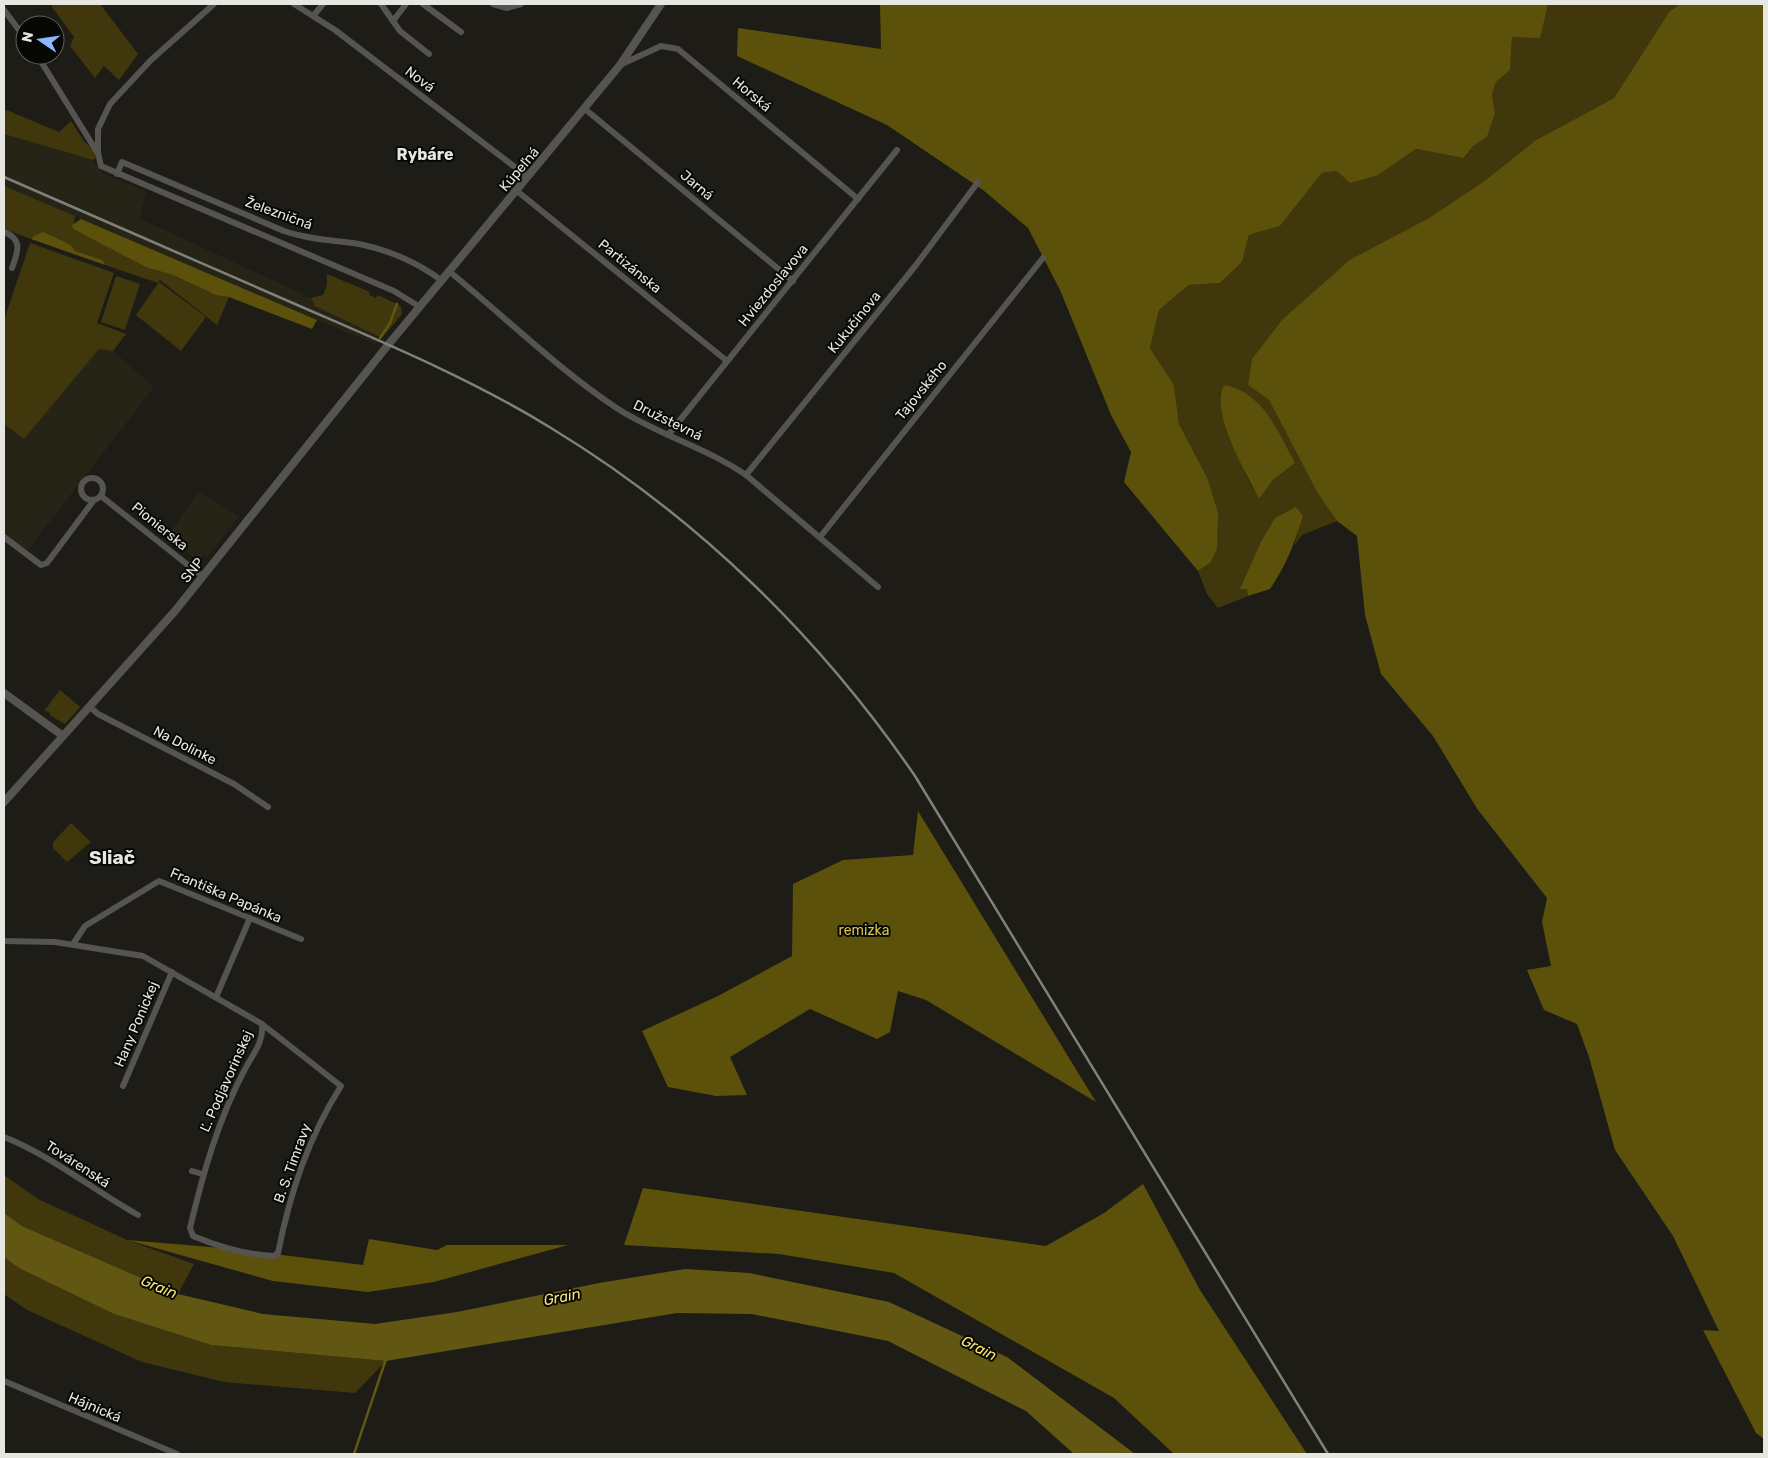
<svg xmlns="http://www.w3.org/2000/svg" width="1768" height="1458" font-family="Rubik,sans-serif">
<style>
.built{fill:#262417}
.green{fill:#40380c;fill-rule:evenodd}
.forest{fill:#5c510a}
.water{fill:#615712}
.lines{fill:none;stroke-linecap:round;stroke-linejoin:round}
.stream{stroke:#615712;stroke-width:2.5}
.minor{stroke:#555451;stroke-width:6}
.tertiary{stroke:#555451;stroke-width:8}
.rail{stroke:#81817b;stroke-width:2.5}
.labels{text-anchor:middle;stroke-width:4;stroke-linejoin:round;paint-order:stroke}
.street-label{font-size:14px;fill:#e7e7e2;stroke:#070705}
.park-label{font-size:14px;fill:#d7c44f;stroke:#070705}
.water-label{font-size:15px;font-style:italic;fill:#f8e572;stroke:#070705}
.quarter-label{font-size:16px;font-weight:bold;fill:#e7e7e2;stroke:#070705}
.district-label{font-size:19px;font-weight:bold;fill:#e7e7e2;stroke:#070705}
</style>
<rect width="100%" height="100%" fill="#1d1c16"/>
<!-- built -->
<g class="built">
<path d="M 4,134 L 93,160 L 104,174 L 147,192 L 139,218 L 311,298 L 316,306 L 382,338 L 376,345 L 4,186 Z"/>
<path d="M 99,349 L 113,351 L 154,387 L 27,551 L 4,533 L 4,424 L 24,439 Z"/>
<path d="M 199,491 L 239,517 L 207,557 L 204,554 L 199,561 L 167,537 Z"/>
</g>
<!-- green -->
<g class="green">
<path d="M 52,4 L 100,4 L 138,54 L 119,80 L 104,66 L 95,78 L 70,46 L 74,37 L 52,7 Z"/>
<path d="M 1548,4 L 1680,4 L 1669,12 L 1614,98 L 1536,140 L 1483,182 L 1429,218 L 1351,259 L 1248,385 L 1269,400 L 1318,494 L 1337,521 L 1302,535 L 1294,546 L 1303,515 L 1240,589 L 1247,589 L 1248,596 L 1218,608 L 1207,594 L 1198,571 L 1210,563 L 1207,477 L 1179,424 L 1174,385 L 1150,348 L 1159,310 L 1189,285 L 1220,283 L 1242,262 L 1249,235 L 1280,226 L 1322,173 L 1337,171 L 1378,175 L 1416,149 L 1465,158 L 1473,146 L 1487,137 L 1495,113 L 1492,94 L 1496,82 L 1510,70 L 1512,37 L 1524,37 L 1545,16 ZM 1220,394 L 1295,463 L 1273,480 L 1259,499 C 1240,467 1226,431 1220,394 Z"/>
<path d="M 4,109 L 59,132 L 71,121 L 83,140 L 95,152 L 96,158 L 93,160 L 4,134 Z"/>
<path d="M 4,186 L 75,216 L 73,229 C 83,235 95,239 105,244 C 120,251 134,261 149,268 C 157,272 167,272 175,276 C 193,283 209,294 229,297 L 217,325 L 160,280 L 158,283 L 105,265 L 103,260 L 75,251 L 71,245 L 34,236 L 31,239 L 4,229 Z"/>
<path d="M 30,243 L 114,273 L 97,323 L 126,334 L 113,351 L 99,349 L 24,439 L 4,424 L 4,320 Z"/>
<path d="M 327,274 L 370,292 L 369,295 L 376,298 L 378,295 L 401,306 L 402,314 L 382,338 L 315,306 L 311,298 L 323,295 L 327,285 Z"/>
<path d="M 116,276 L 140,284 L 125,330 L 101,322 Z"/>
<path d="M 159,282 L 206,317 L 181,351 L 136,315 Z"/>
<path d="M 60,690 L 80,707 L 65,724 L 51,716 L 49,712 L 44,711 Z"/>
<path d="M 71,823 L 91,842 L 67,862 L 53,848 L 53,842 Z"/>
<path d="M 4,1175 L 38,1199 L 127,1240 L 194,1264 L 178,1294 L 22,1226 L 4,1213 Z"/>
<path d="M 4,1257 L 20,1268 L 114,1314 L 211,1345 L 386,1361 L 355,1393 L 224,1382 L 142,1362 L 27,1310 L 4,1294 Z"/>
</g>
<!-- forest -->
<g class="forest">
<path d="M 880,4 L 1548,4 L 1540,38 L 1512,37 L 1510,70 L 1496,82 L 1492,94 L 1495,113 L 1487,137 L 1473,146 L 1464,158 L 1416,149 L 1378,175 L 1350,183 L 1337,171 L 1322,173 L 1280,226 L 1249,235 L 1242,262 L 1220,283 L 1189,285 L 1159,310 L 1150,348 L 1174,385 L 1179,424 L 1207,477 L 1218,513 L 1217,549 L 1210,563 L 1198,571 L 1124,482 L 1131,452 L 1111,415 L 1060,290 L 1028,228 L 983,190 L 887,125 L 737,56 L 738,28 L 881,49 Z"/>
<path d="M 1680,4 L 1764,4 L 1764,1439 L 1756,1433 L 1703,1330 L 1719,1331 L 1673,1236 L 1615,1150 L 1589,1057 L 1577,1024 L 1544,1010 L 1527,970 L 1551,966 L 1542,922 L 1547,898 L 1478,810 L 1433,736 L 1381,674 L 1365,615 L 1357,536 L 1337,521 L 1318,494 L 1269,400 L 1248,385 L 1252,359 L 1283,319 L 1351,259 L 1429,218 L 1483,182 L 1536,140 L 1614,98 L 1669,12 Z"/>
<path d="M 81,219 L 317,320 L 312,329 L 229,297 L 216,295 L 173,275 L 148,268 L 73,229 L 72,225 Z"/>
<path d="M 43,232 L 71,245 L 75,251 L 103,260 L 105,265 L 31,239 L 34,236 Z"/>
<path d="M 1226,385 C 1265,395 1277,431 1295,463 L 1273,480 L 1259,499 C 1246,473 1211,414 1223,387 Z"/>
<path d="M 1296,507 L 1303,516 C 1295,542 1286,566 1270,589 L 1248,596 L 1247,589 L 1240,589 L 1261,542 L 1275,518 Z"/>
<path d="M 918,811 L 1096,1102 L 926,1000 L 898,991 L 890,1032 L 877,1039 L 810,1009 L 730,1057 L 747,1095 L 716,1096 L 668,1087 L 642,1031 L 718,996 L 792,956 L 793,884 L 843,860 L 913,855 Z"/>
<path d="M 1143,1184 L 1200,1290 L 1307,1454 L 1174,1454 L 1114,1398 L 894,1273 L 779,1254 L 624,1245 L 643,1188 L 1046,1246 L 1104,1213 Z"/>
<path d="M 369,1239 L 437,1250 L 447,1245 L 568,1245 L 434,1282 L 368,1292 L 273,1281 L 127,1240 L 234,1249 L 363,1265 Z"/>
</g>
<!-- water -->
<path class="water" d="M 4,1213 L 22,1226 L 178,1294 L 263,1314 L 375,1324 L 457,1312 L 599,1283 L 685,1269 L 749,1273 L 889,1302 L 1007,1357 L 1135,1454 L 1074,1454 L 1026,1411 L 888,1341 L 752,1314 L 677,1313 L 386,1361 L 211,1345 L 114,1314 L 19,1268 L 4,1257 Z"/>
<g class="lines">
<!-- stream -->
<g class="stream">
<path d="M 380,338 L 390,323 L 397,304"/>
<path d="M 354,1454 L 386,1359"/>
</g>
<!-- minor -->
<g class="minor">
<path d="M 214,4 L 151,60 L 110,104 L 98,129 L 98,153 L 101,166 L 394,291 L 420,307"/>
<path d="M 294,4 L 335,30 L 528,177"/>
<path d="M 381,4 L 400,31 L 429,54"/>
<path d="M 423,4 L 461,32"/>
<path d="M 493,4 L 507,8 L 521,4"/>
<path d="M 4,10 L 25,38"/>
<path d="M 314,15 L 323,4"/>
<path d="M 393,21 L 406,4"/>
<path d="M 37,55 L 97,152"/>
<path d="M 620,65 L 661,46 L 678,49 L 858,199"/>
<path d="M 585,109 L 793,281"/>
<path d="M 117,174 L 122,162 L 284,231 C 307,239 330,240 353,243 C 384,248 418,262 442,281"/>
<path d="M 517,191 L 727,361"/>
<path d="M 4,232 C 23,239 18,252 12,268"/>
<path d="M 450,272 C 505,317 559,370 618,409 C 659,435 707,448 746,475 L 878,587"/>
<path d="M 668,435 L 897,150"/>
<path d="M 746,475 L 916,265 L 978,182"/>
<circle cx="92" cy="489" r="11"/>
<path d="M 101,496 L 203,577"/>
<path d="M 4,537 L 41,565 L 47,563 L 94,500"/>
<path d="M 820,537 L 1043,258"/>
<path d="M 90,707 L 98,714 L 234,784 L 268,807"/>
<path d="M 4,941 L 55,942 L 143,956 L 262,1024 L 341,1086 C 308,1138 290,1193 278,1253 L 274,1256 C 248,1255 217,1246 193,1236 L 190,1228 C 203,1173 218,1120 245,1069 C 253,1054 264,1042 262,1024"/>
<path d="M 73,944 L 85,926 L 159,881 L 301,939"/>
<path d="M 216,997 L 250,918"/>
<path d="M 123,1086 L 172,972"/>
<path d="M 4,1137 C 52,1156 93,1190 138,1215"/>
<path d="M 192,1171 L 202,1174"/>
<path d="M 4,1381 L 177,1454"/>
</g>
<!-- tertiary -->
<g class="tertiary">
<path d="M 4,693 L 63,736"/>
<path d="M 4,802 L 175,611 L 388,345 L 620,65 L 661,4"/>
</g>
<!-- rail -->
<path class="rail" d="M 4,177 C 101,219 198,262 295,304 C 382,342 470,378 551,428 C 696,516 819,636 915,776 L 1328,1454"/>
</g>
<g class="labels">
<!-- street labels -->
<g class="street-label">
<text transform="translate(420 79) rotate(37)" y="5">Nová</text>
<text transform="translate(752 94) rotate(40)" y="5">Horská</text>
<text transform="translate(519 169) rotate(-50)" y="5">Kúpeľná</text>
<text transform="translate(697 185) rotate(40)" y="5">Jarná</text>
<text transform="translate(279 213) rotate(20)" y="5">Železničná</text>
<text transform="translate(630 266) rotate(39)" y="5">Partizánska</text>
<text transform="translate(773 285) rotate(-51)" y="5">Hviezdoslavova</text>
<text transform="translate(854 322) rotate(-51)" y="5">Kukučínova</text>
<text transform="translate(921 390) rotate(-51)" y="5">Tajovského</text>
<text transform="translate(668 420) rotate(26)" y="5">Družstevná</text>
<text transform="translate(160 526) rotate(39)" y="5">Pionierska</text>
<text transform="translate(192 570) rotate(-51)" y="5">SNP</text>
<text transform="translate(185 745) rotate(27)" y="5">Na Dolinke</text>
<text transform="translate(226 895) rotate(23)" y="5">Františka Papánka</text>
<text transform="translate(136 1024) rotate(-67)" y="5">Hany Ponickej</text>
<text transform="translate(226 1081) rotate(-66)" y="5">Ľ. Podjavorinskej</text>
<text transform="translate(292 1163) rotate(-70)" y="5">B. S. Timravy</text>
<text transform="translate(78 1164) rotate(33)" y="5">Továrenská</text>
<text transform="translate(95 1407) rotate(23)" y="5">Hájnická</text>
</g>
<!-- park labels -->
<g class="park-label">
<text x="864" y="935">remizka</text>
</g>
<!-- water labels -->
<g class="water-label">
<text transform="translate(159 1287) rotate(23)" y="5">Grain</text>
<text transform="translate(562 1297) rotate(-11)" y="5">Grain</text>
<text transform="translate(979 1348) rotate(27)" y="5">Grain</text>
</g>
<!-- quarter labels -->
<g class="quarter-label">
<text x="425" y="160">Rybáre</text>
</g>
<!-- district labels -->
<g class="district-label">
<text x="112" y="864">Sliač</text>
</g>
</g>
<!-- border -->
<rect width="1768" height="1458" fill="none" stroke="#e7e7e2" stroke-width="10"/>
<!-- north arrow -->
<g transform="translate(40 40) rotate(283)"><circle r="24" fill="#070705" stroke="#61615d"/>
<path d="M0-4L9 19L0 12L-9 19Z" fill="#8bb9fc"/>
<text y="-8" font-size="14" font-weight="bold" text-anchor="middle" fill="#e7e7e2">N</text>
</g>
</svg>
